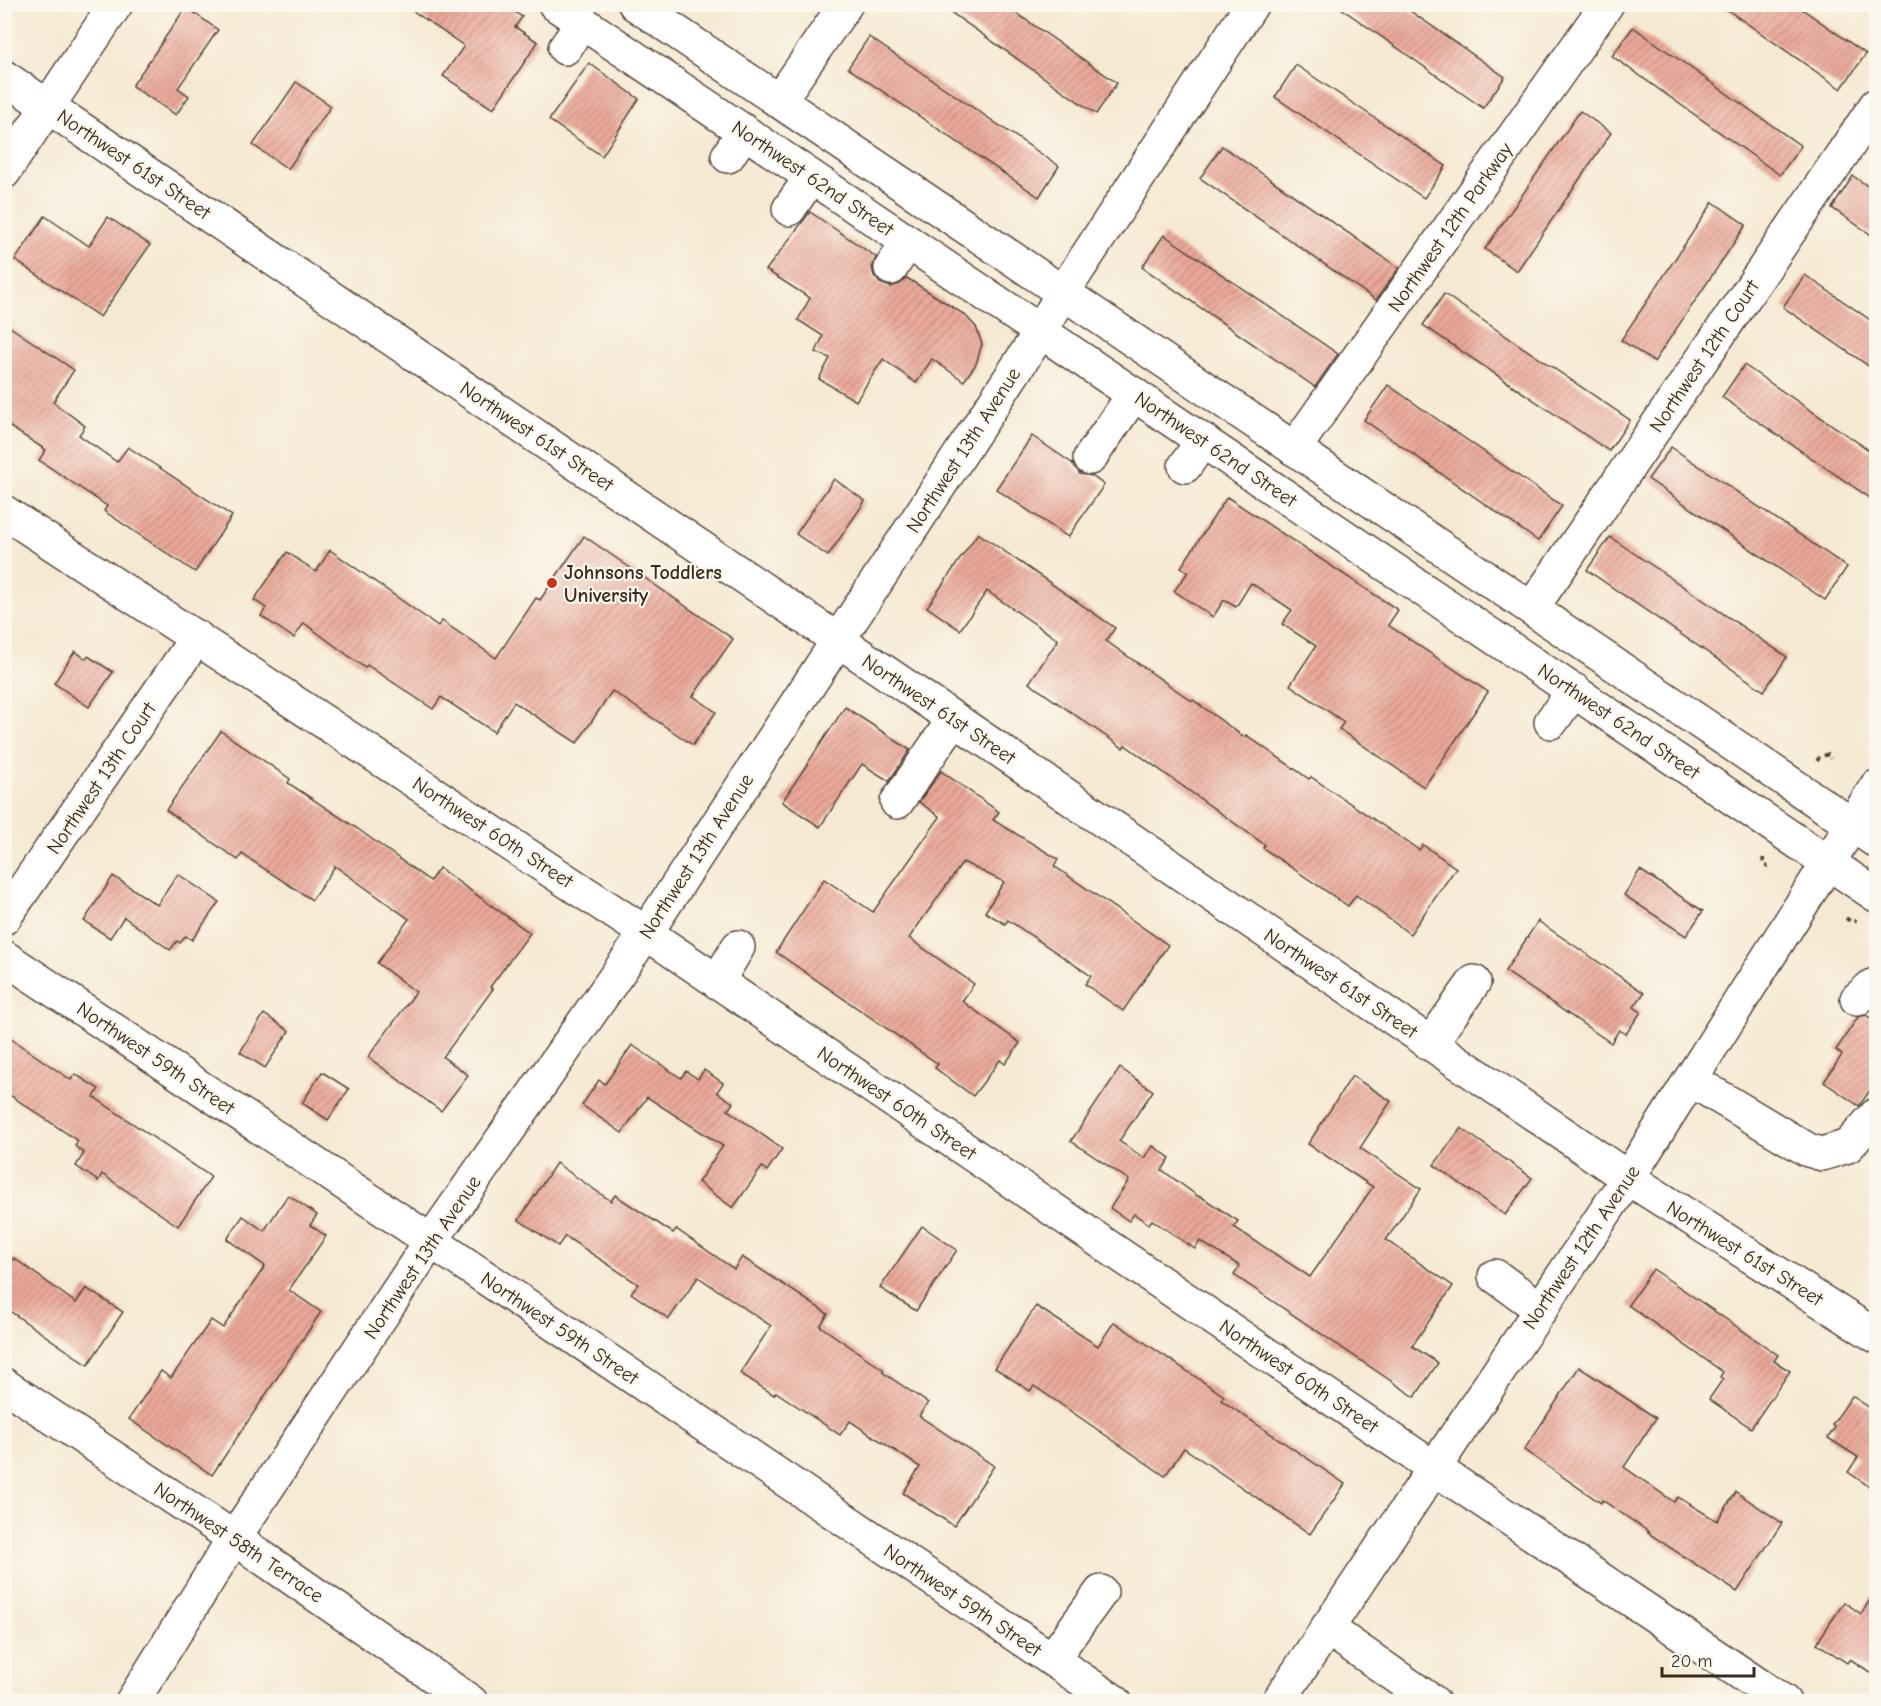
<svg xmlns="http://www.w3.org/2000/svg" width="1881" height="1706" font-family="'Comic Neue',sans-serif">
<style>
.building{fill:url(#building-hatch)}
.lines{fill:none;stroke-linecap:round;stroke-linejoin:round}
.minor-casing{stroke:#574739;stroke-width:36}
.major-casing{stroke:#574739;stroke-width:36}
.path{stroke:#574739;stroke-width:4;stroke-dasharray:4.5 4.5;stroke-linecap:butt}
.minor{stroke:#fff;stroke-width:33}
.major{stroke:#fff;stroke-width:33}
.poi-dot{fill:#c8321e;stroke:#fbf7ec;stroke-width:2}
.labels{text-anchor:middle;stroke-width:4.5;stroke-linejoin:round;paint-order:stroke}
.street-label{font-size:20px;fill:#3b2a1e;stroke:#fbf7ec}
.poi-label{font-size:20px;font-weight:bold;fill:#3b2a1e;stroke:#fbf7ec;text-anchor:start}
</style>
<defs>
<pattern id="building-hatch" width="6" height="6" patternUnits="userSpaceOnUse" patternTransform="scale(1.5)"><rect width="6" height="6" fill="#eaa899"/><path d="M-1 1l2-2M0 6l6-6M5 7l2-2" fill="none" stroke="#bf897c"/></pattern>
</defs>
<rect width="100%" height="100%" fill="#fbf7ec"/>
<filter id="ink" filterUnits="userSpaceOnUse"><feTurbulence type="fractalNoise" baseFrequency=".0167" numOctaves="2"/><feDisplacementMap in="SourceGraphic" scale="12" xChannelSelector="R" yChannelSelector="G"/><feConvolveMatrix kernelMatrix="1 2 1 2 8 2 1 2 1" color-interpolation-filters="sRGB"/></filter>
<filter id="wash" filterUnits="userSpaceOnUse"><feTurbulence type="fractalNoise" baseFrequency=".008" numOctaves="4" result="noise"/><feDisplacementMap in="SourceGraphic" scale="24" xChannelSelector="R" yChannelSelector="G"/><feGaussianBlur stdDeviation="1.35" result="paint"/><feColorMatrix in="noise" values="0 0 0 0 0 0 0 0 0 0 0 0 0 0 0 0 0 1.4 0 .05"/><feComposite in="paint" operator="in"/></filter>
<g filter="url(#wash)">
<rect width="100%" height="100%" fill="#f5e9d3"/>
<g id="blocks">
<!-- building -->
<g class="building">
<path d="M 403,4 L 503,4 L 522,17 L 515,27 L 538,42 L 493,109 L 443,76 L 464,46 Z"/>
<path d="M 939,4 L 1003,4 L 1117,83 L 1096,114 Z"/>
<path d="M 1335,4 L 1400,4 L 1505,77 L 1483,108 Z"/>
<path d="M 1719,4 L 1795,4 L 1866,54 L 1841,89 Z"/>
<path d="M 186,7 L 218,30 L 178,88 L 189,96 L 176,115 L 132,86 Z"/>
<path d="M 1633,27 L 1801,146 L 1780,175 L 1612,56 Z"/>
<path d="M 869,37 L 1059,166 L 1039,197 L 848,68 Z"/>
<path d="M 589,63 L 639,99 L 602,156 L 549,120 Z"/>
<path d="M 1296,65 L 1446,166 L 1424,198 L 1275,97 Z"/>
<path d="M 296,82 L 331,106 L 288,169 L 253,145 Z"/>
<path d="M 1580,111 L 1611,133 L 1517,271 L 1485,249 Z"/>
<path d="M 1222,146 L 1399,268 L 1376,300 L 1200,178 Z"/>
<path d="M 1853,176 L 1876,192 L 1876,238 L 1832,208 Z"/>
<path d="M 1713,202 L 1746,225 L 1654,362 L 1621,340 Z"/>
<path d="M 810,212 L 876,257 L 872,268 L 874,276 L 880,283 L 891,287 L 900,284 L 907,278 L 965,315 L 976,327 L 982,344 L 976,364 L 964,381 L 932,359 L 916,383 L 883,359 L 856,401 L 819,379 L 830,358 L 816,352 L 823,336 L 798,320 L 810,298 L 766,270 Z"/>
<path d="M 45,216 L 89,246 L 108,217 L 150,245 L 100,317 L 15,260 Z"/>
<path d="M 1164,235 L 1338,354 L 1315,387 L 1142,267 Z"/>
<path d="M 1805,275 L 1876,324 L 1876,371 L 1783,307 Z"/>
<path d="M 1444,294 L 1630,420 L 1609,451 L 1423,325 Z"/>
<path d="M 4,323 L 74,370 L 53,402 L 85,426 L 79,435 L 117,462 L 128,447 L 232,516 L 195,572 L 104,511 L 107,506 L 39,460 L 46,450 L 4,423 Z"/>
<path d="M 1744,365 L 1876,455 L 1876,502 L 1722,397 Z"/>
<path d="M 1388,385 L 1562,506 L 1538,541 L 1364,420 Z"/>
<path d="M 1032,436 L 1072,463 L 1080,474 L 1092,476 L 1104,485 L 1068,537 L 996,489 Z"/>
<path d="M 1671,447 L 1847,567 L 1825,600 L 1648,479 Z"/>
<path d="M 834,479 L 865,501 L 828,556 L 796,534 Z"/>
<path d="M 1227,497 L 1398,610 L 1388,625 L 1488,692 L 1424,787 L 1339,729 L 1344,722 L 1290,685 L 1316,646 L 1282,624 L 1292,610 L 1251,583 L 1236,607 L 1224,600 L 1213,617 L 1174,591 L 1188,572 L 1181,567 Z"/>
<path d="M 978,533 L 1115,628 L 1106,641 L 1192,701 L 1193,700 L 1244,737 L 1246,735 L 1309,779 L 1311,777 L 1419,850 L 1423,845 L 1456,868 L 1410,934 L 1356,895 L 1348,906 L 1263,848 L 1265,845 L 1125,745 L 1123,748 L 1029,683 L 1058,640 L 987,591 L 960,630 L 927,607 Z"/>
<path d="M 584,536 L 733,639 L 693,696 L 716,712 L 693,745 L 612,691 L 577,743 L 514,702 L 494,732 L 441,697 L 433,709 L 367,665 L 365,668 L 304,623 L 294,638 L 261,616 L 266,608 L 254,600 L 287,552 L 316,572 L 330,550 L 438,626 L 442,621 L 496,658 L 536,598 L 540,600 Z"/>
<path d="M 1610,537 L 1787,657 L 1764,691 L 1587,570 Z"/>
<path d="M 75,651 L 86,659 L 88,656 L 113,672 L 89,707 L 54,683 Z"/>
<path d="M 845,707 L 910,750 L 889,781 L 862,764 L 820,827 L 782,802 Z"/>
<path d="M 221,731 L 290,779 L 288,783 L 358,829 L 430,881 L 439,868 L 530,933 L 490,987 L 493,989 L 443,1057 L 468,1075 L 441,1111 L 368,1057 L 416,992 L 377,963 L 409,919 L 335,866 L 312,900 L 242,854 L 238,860 L 166,810 Z"/>
<path d="M 941,771 L 999,812 L 993,820 L 1058,859 L 1054,866 L 1168,945 L 1123,1011 L 1085,984 L 1091,976 L 1008,920 L 1005,924 L 985,912 L 1004,882 L 963,862 L 909,938 L 974,984 L 962,1001 L 1020,1043 L 1005,1064 L 1000,1060 L 973,1096 L 935,1068 L 938,1064 L 776,952 L 824,879 L 873,912 L 940,817 L 919,802 Z"/>
<path d="M 1640,870 L 1703,911 L 1686,936 L 1624,895 Z"/>
<path d="M 178,874 L 219,902 L 192,940 L 186,936 L 180,943 L 177,941 L 170,950 L 124,917 L 110,938 L 84,921 L 113,876 L 157,905 Z"/>
<path d="M 1538,921 L 1644,993 L 1634,1007 L 1641,1012 L 1626,1034 L 1619,1030 L 1611,1043 L 1505,971 Z"/>
<path d="M 264,1014 L 289,1031 L 265,1068 L 240,1052 Z"/>
<path d="M 1866,1015 L 1876,1022 L 1876,1082 L 1859,1106 L 1824,1082 L 1842,1055 L 1836,1050 L 1858,1017 Z"/>
<path d="M 4,1034 L 71,1080 L 75,1074 L 99,1089 L 94,1097 L 211,1177 L 178,1226 L 102,1174 L 98,1181 L 76,1166 L 84,1153 L 75,1146 L 78,1141 L 4,1091 Z"/>
<path d="M 632,1045 L 681,1078 L 686,1071 L 698,1079 L 704,1070 L 723,1083 L 717,1092 L 733,1103 L 728,1110 L 782,1149 L 767,1171 L 762,1167 L 733,1208 L 698,1182 L 723,1146 L 647,1097 L 622,1133 L 582,1105 L 599,1080 L 605,1084 Z"/>
<path d="M 1120,1068 L 1153,1091 L 1119,1141 L 1144,1158 L 1153,1146 L 1170,1158 L 1162,1170 L 1199,1197 L 1200,1196 L 1238,1221 L 1234,1227 L 1310,1277 L 1373,1187 L 1308,1144 L 1352,1076 L 1391,1101 L 1360,1148 L 1421,1189 L 1386,1240 L 1453,1286 L 1412,1346 L 1438,1363 L 1415,1397 L 1234,1275 L 1240,1266 L 1200,1241 L 1195,1249 L 1152,1220 L 1149,1224 L 1134,1214 L 1129,1221 L 1110,1208 L 1129,1180 L 1071,1141 Z"/>
<path d="M 322,1072 L 349,1089 L 328,1120 L 302,1103 Z"/>
<path d="M 1461,1128 L 1532,1178 L 1505,1215 L 1434,1165 Z"/>
<path d="M 556,1163 L 611,1201 L 615,1195 L 673,1233 L 676,1229 L 734,1269 L 742,1257 L 828,1314 L 820,1326 L 884,1370 L 882,1372 L 928,1403 L 919,1416 L 994,1466 L 954,1526 L 903,1493 L 920,1467 L 850,1421 L 840,1435 L 776,1392 L 774,1395 L 740,1373 L 771,1326 L 698,1277 L 669,1319 L 631,1293 L 638,1284 L 565,1236 L 558,1246 L 519,1220 Z"/>
<path d="M 288,1195 L 317,1215 L 310,1225 L 326,1236 L 289,1290 L 321,1312 L 212,1475 L 129,1419 L 161,1371 L 171,1378 L 211,1320 L 223,1328 L 265,1266 L 227,1239 L 243,1216 L 264,1231 Z"/>
<path d="M 922,1226 L 957,1250 L 916,1311 L 880,1288 Z"/>
<path d="M 14,1258 L 76,1303 L 86,1288 L 123,1312 L 88,1365 L 4,1307 L 4,1271 Z"/>
<path d="M 1653,1269 L 1778,1355 L 1774,1361 L 1790,1371 L 1751,1428 L 1709,1399 L 1723,1379 L 1720,1377 L 1723,1372 L 1628,1305 Z"/>
<path d="M 1036,1306 L 1098,1346 L 1114,1322 L 1224,1396 L 1221,1400 L 1345,1484 L 1310,1534 L 1184,1448 L 1165,1476 L 1034,1386 L 1030,1391 L 995,1368 Z"/>
<path d="M 1579,1367 L 1656,1418 L 1624,1467 L 1674,1502 L 1678,1497 L 1717,1521 L 1736,1492 L 1782,1523 L 1737,1592 L 1648,1533 L 1649,1532 L 1602,1500 L 1601,1503 L 1524,1450 Z"/>
<path d="M 1852,1396 L 1876,1412 L 1876,1491 L 1848,1472 L 1858,1457 L 1828,1438 L 1835,1427 L 1832,1425 Z"/>
<path d="M 1876,1590 L 1876,1676 L 1850,1659 L 1847,1663 L 1817,1643 L 1844,1602 L 1861,1614 Z"/>
</g>
</g>
</g>
<g filter="url(#ink)">
<use href="#blocks" fill-opacity="0" stroke="#574739" stroke-width="1.5"/>
<g class="lines">
<defs>
<g id="minor">
<path d="M 565,48 L 582,23"/>
<path d="M 4,77 L 838,640 L 1628,1178 L 1876,1336"/>
<path d="M 779,101 L 846,4"/>
<path d="M 728,156 L 744,131"/>
<path d="M 4,172 L 116,4"/>
<path d="M 789,209 L 811,177"/>
<path d="M 891,268 L 908,242"/>
<path d="M 1294,449 L 1607,4"/>
<path d="M 1090,458 L 1134,394"/>
<path d="M 1185,466 L 1203,440"/>
<path d="M 4,512 L 646,933 L 1434,1468 L 1784,1702"/>
<path d="M 1532,608 L 1876,105"/>
<path d="M 1551,722 L 1574,690"/>
<path d="M 897,802 L 954,719"/>
<path d="M 4,918 L 197,637"/>
<path d="M 4,957 L 431,1241 L 1115,1702"/>
<path d="M 717,982 L 738,947"/>
<path d="M 1857,999 L 1872,986 L 1876,987"/>
<path d="M 1430,1044 L 1474,982"/>
<path d="M 1691,1080 L 1808,1150 L 1822,1154 L 1848,1146 L 1876,1115"/>
<path d="M 1495,1276 L 1541,1309"/>
<path d="M 4,1385 L 234,1538 L 471,1702"/>
<path d="M 1327,1628 L 1433,1702"/>
<path d="M 1052,1659 L 1101,1592"/>
<path d="M 132,1702 L 234,1538 L 431,1241 L 646,933 L 1041,331 L 1062,294 L 1252,4"/>
</g>
<g id="major">
<path d="M 555,4 L 1876,895"/>
<path d="M 635,4 L 1876,841"/>
<path d="M 1278,1702 L 1628,1178 L 1876,787"/>
</g>
</defs>
<!-- minor casing -->
<use href="#minor" class="minor-casing"/>
<!-- major casing -->
<use href="#major" class="major-casing"/>
<!-- path -->
<g class="path">
<path d="M 1817,761 L 1819,758 L 1828,754 L 1831,758"/>
<path d="M 1763,858 L 1764,865 L 1768,867"/>
<path d="M 1846,918 L 1851,922 L 1856,921"/>
</g>
<!-- minor -->
<use href="#minor" class="minor"/>
<!-- major -->
<use href="#major" class="major"/>
</g>
</g>
<!-- markers -->
<circle class="poi-dot" cx="552" cy="583" r="6"/>
<g class="labels">
<!-- street labels -->
<g class="street-label">
<text transform="translate(134 164) rotate(34)" y="7">Northwest 61st Street</text>
<text transform="translate(813 178) rotate(34)" y="7">Northwest 62nd Street</text>
<text transform="translate(1450 227) rotate(-55)" y="7">Northwest 12th Parkway</text>
<text transform="translate(1704 356) rotate(-56)" y="7">Northwest 12th Court</text>
<text transform="translate(537 436) rotate(34)" y="7">Northwest 61st Street</text>
<text transform="translate(1216 449) rotate(34)" y="7">Northwest 62nd Street</text>
<text transform="translate(963 450) rotate(-57)" y="7">Northwest 13th Avenue</text>
<text transform="translate(939 709) rotate(34)" y="7">Northwest 61st Street</text>
<text transform="translate(1619 721) rotate(34)" y="7">Northwest 62nd Street</text>
<text transform="translate(101 778) rotate(-56)" y="7">Northwest 13th Court</text>
<text transform="translate(493 832) rotate(33)" y="7">Northwest 60th Street</text>
<text transform="translate(696 856) rotate(-57)" y="7">Northwest 13th Avenue</text>
<text transform="translate(1341 983) rotate(34)" y="7">Northwest 61st Street</text>
<text transform="translate(156 1058) rotate(34)" y="7">Northwest 59th Street</text>
<text transform="translate(897 1103) rotate(34)" y="7">Northwest 60th Street</text>
<text transform="translate(1581 1247) rotate(-56)" y="7">Northwest 12th Avenue</text>
<text transform="translate(1745 1253) rotate(32)" y="7">Northwest 61st Street</text>
<text transform="translate(422 1257) rotate(-56)" y="7">Northwest 13th Avenue</text>
<text transform="translate(560 1328) rotate(34)" y="7">Northwest 59th Street</text>
<text transform="translate(1299 1376) rotate(34)" y="7">Northwest 60th Street</text>
<text transform="translate(239 1542) rotate(34)" y="7">Northwest 58th Terrace</text>
<text transform="translate(963 1600) rotate(34)" y="7">Northwest 59th Street</text>
</g>
<!-- poi labels -->
<g class="poi-label">
<text x="564" y="579">Johnsons Toddlers<tspan x="564" dy="23">University</tspan></text>
</g>
</g>
<!-- margin -->
<rect width="1881" height="1706" fill="none" stroke="#fbf7ec" stroke-width="24"/>
<!-- scale -->
<path d="M1662 1667v9h92v-9" fill="none" stroke="#3b2a1e" stroke-width="3"/>
<text x="1671" y="1667" font-size="18" fill="#3b2a1e" stroke="#fbf7ec" stroke-width="4.5" paint-order="stroke">20 m</text>
</svg>
